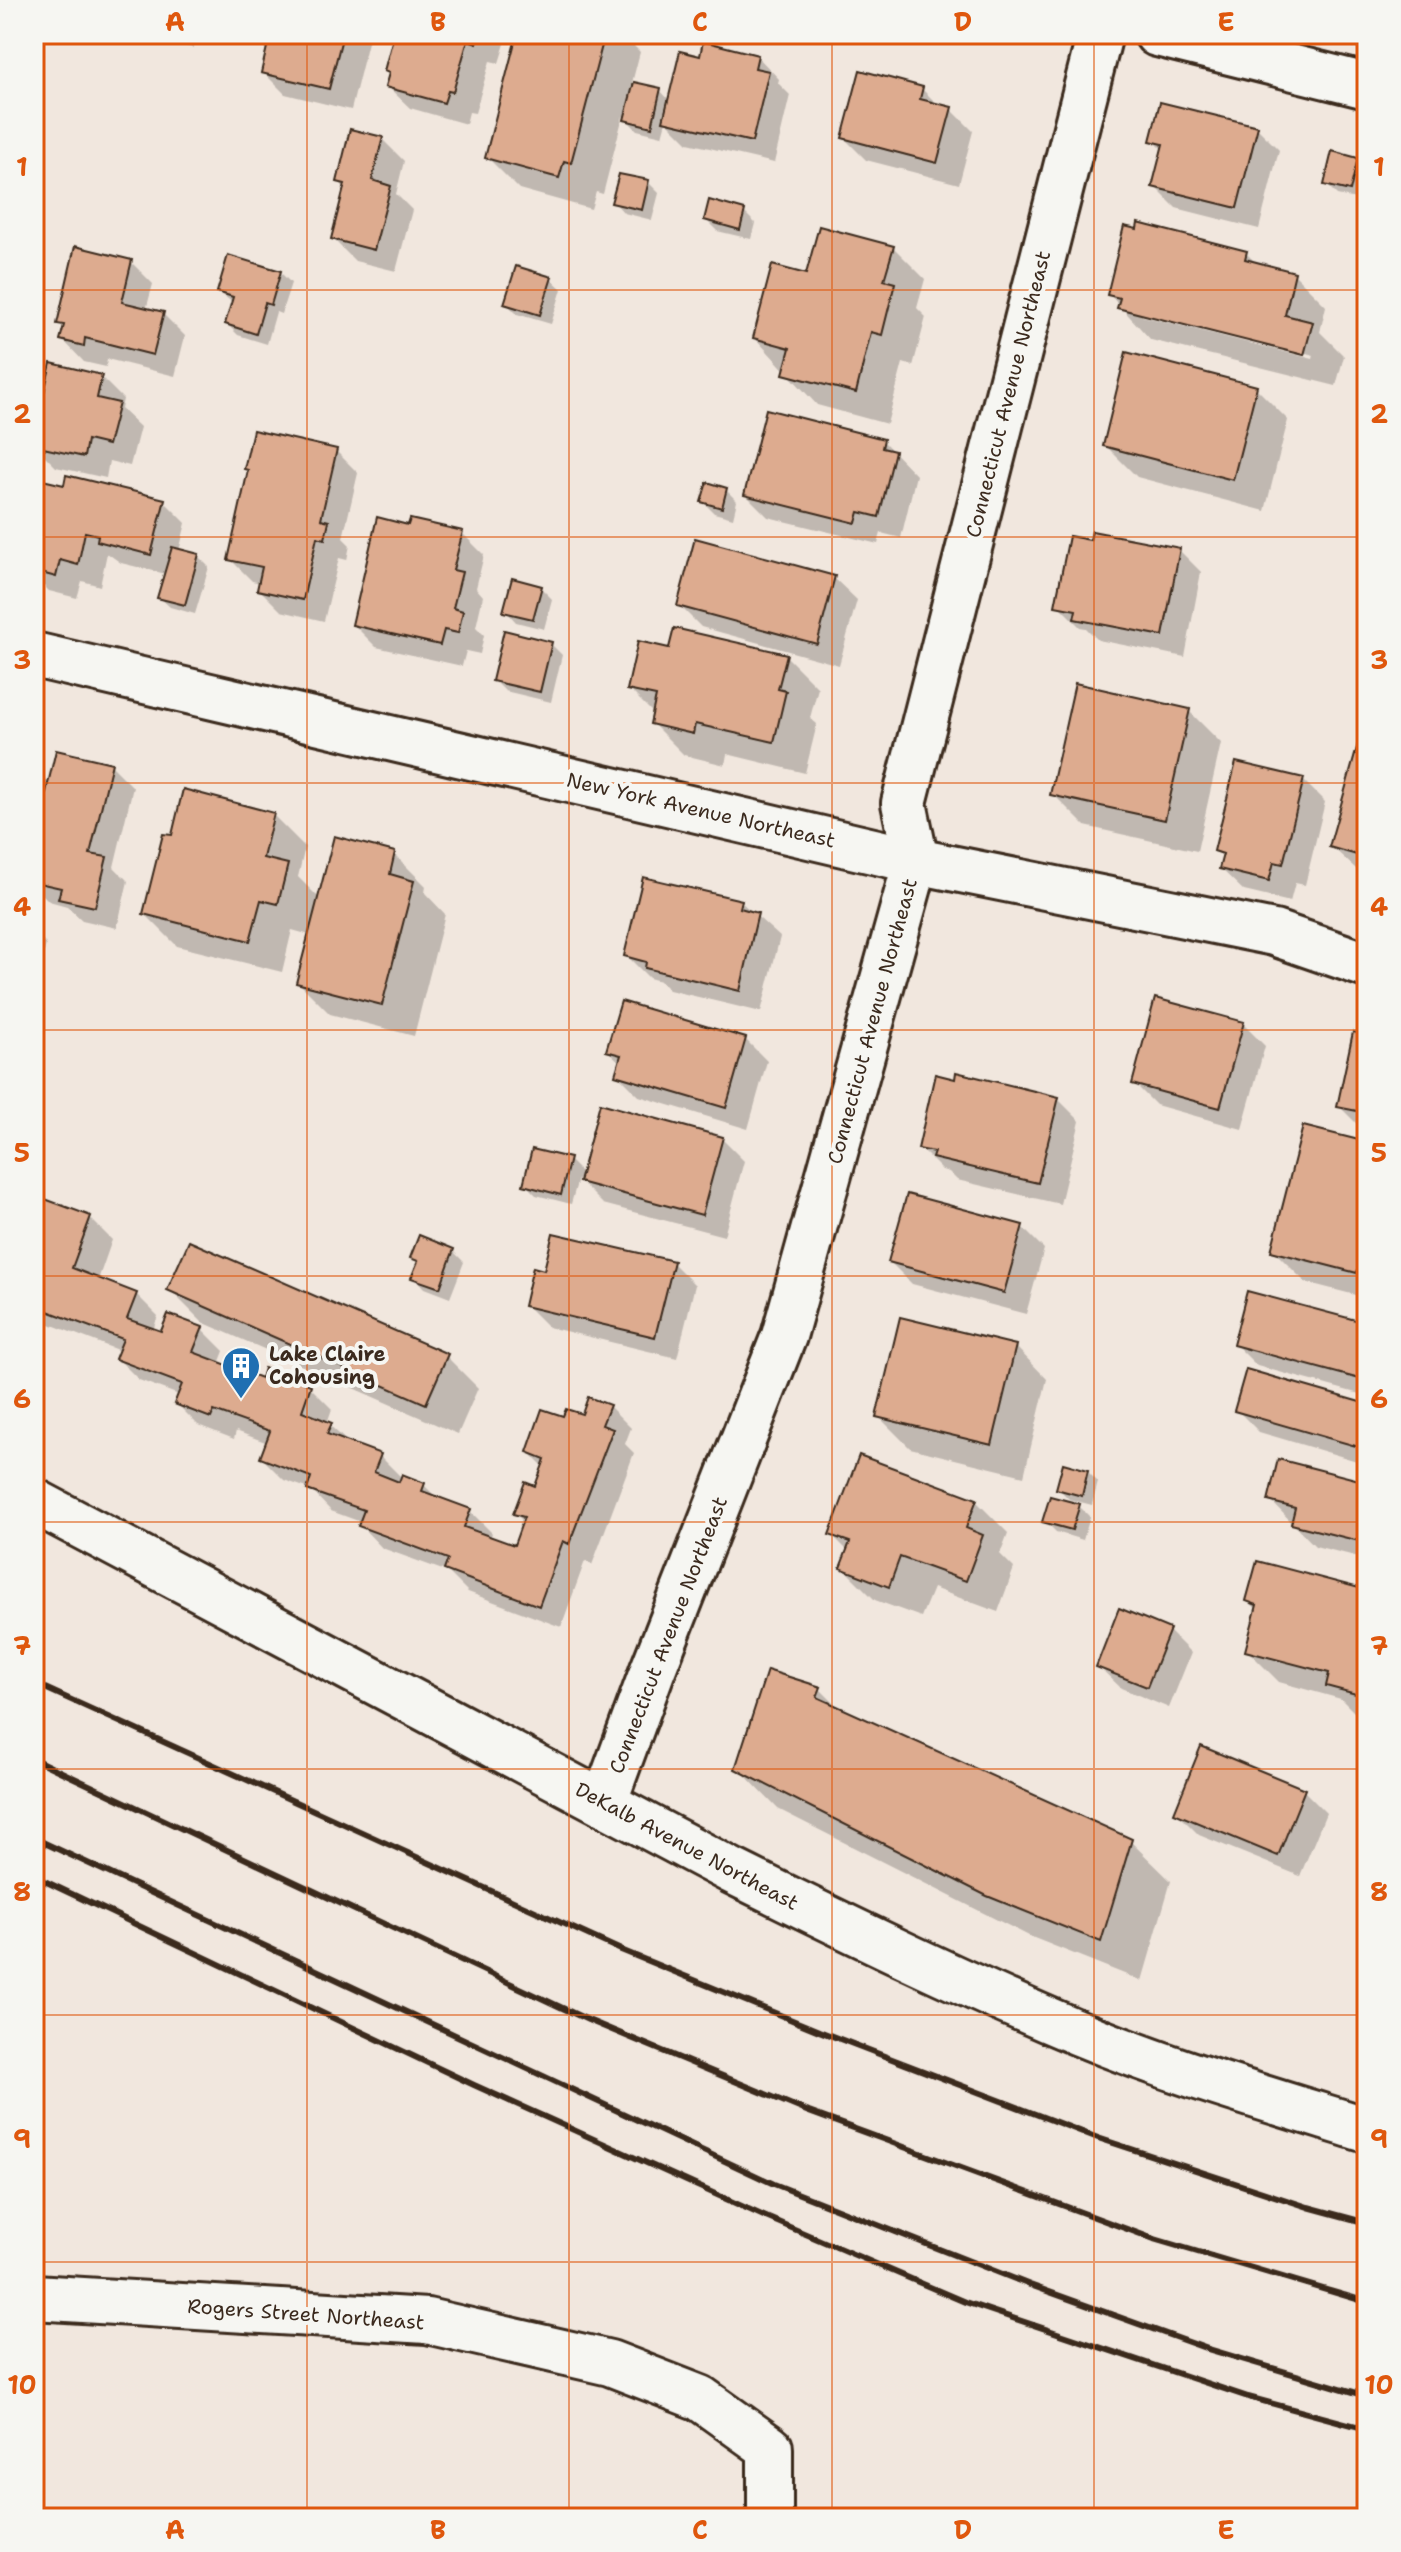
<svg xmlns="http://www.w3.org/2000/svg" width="1401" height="2552" font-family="'Shantell Sans',sans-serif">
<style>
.shadow{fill:#0003;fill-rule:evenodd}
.building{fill:#ddab8f;stroke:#3b2a1e;stroke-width:2}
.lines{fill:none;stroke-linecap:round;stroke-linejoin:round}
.street-casing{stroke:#3b2a1e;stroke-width:50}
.secondary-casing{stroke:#3b2a1e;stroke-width:50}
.street{stroke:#f6f6f2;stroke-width:44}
.secondary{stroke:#f6f6f2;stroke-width:44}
.rail{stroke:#3b2a1e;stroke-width:6}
.grid{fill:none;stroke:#df570d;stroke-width:2;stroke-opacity:0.55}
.labels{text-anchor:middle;stroke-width:8;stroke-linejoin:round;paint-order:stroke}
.street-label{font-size:20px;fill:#3b2a1e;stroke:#f6f6f2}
.poi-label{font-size:20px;font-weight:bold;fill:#3b2a1e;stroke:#f6f6f2;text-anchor:start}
.neatline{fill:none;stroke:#df570d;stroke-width:3}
.grid-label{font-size:26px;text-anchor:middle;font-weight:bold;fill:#df570d}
</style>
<rect width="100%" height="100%" fill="#f1e7de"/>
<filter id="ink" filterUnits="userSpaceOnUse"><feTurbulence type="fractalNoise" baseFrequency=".0125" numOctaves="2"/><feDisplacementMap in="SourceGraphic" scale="16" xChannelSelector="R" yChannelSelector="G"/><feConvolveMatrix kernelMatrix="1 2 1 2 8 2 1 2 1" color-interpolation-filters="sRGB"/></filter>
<g filter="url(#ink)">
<!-- shadow -->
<g class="shadow">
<path d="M 230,34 L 227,43 L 196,35 L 193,48 L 145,34 Z"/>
<path d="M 273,34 L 370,34 L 351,110 L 285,94 L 263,72 Z"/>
<path d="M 397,34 L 508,34 L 499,63 L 490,61 L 475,113 L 469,112 L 466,124 L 410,108 L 387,86 L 390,75 L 386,71 Z"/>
<path d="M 519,34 L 622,34 L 640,52 L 632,83 L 660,90 L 670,101 L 701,58 L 757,56 L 779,79 L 778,83 L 790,95 L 774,163 L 688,143 L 666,121 L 662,136 L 637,130 L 623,116 L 603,194 L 596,192 L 591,209 L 519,189 L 487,157 Z"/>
<path d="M 1316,34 L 1366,34 L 1362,50 L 1320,38 Z"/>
<path d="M 922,89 L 939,106 L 951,109 L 973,131 L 959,184 L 866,160 L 844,138 Z"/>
<path d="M 1257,128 L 1279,150 L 1259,229 L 1176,208 L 1154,186 L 1163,150 L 1153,140 Z"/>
<path d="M 382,139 L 404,161 L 396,194 L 412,210 L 396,271 L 355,261 L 333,239 L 346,189 L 339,182 Z"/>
<path d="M 1357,160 L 1367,169 L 1361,200 L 1337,195 L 1326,184 Z"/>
<path d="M 648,182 L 659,193 L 652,220 L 624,213 L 614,202 Z"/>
<path d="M 744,212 L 755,223 L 751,239 L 717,231 L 706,220 Z"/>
<path d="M 893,247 L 925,279 L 917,308 L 926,317 L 913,366 L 903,363 L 887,424 L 817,405 L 755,338 L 807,277 Z"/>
<path d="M 1246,253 L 1258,265 L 1294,274 L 1326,306 L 1320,332 L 1344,356 L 1336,386 L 1151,340 L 1109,294 ZM 1142,312 L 1314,355 L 1313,359 L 1142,316 Z"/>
<path d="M 131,262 L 153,284 L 146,310 L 163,314 L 185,336 L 175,376 L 107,359 L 106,367 L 84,362 L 62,339 L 65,328 L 59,323 Z"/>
<path d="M 280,272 L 291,283 L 281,314 L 276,312 L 267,344 L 238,335 L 227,324 L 233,303 L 219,292 Z"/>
<path d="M 551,279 L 562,289 L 551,324 L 517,314 L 506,303 Z"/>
<path d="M 101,377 L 123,399 L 121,409 L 140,427 L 130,466 L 109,461 L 106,478 L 56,467 L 34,445 Z"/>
<path d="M 1256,388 L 1288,420 L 1265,511 L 1137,477 L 1105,445 Z"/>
<path d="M 883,441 L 916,475 L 901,538 L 881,533 L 878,544 L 768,517 L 746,495 Z"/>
<path d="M 336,451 L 358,473 L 343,538 L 350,545 L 347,560 L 339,558 L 324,621 L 281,611 L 259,589 L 261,583 L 252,581 L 230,559 L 249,472 L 246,469 Z"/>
<path d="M 34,480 L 65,487 L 164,501 L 186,523 L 179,551 L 198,556 L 209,567 L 195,614 L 170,607 L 159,597 L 166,574 L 121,563 L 107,553 L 100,586 L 82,581 L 77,598 L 49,591 L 34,576 Z"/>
<path d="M 726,490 L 737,501 L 733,518 L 714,513 L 703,502 Z"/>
<path d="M 410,527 L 462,533 L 484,555 L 476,588 L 483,596 L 476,627 L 484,635 L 480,654 L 466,651 L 462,666 L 376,647 L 354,625 Z"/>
<path d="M 1179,550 L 1201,572 L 1185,657 L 1098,640 L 1086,628 L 1080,627 L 1058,605 Z"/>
<path d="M 834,578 L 857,600 L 839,665 L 701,627 L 679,605 Z"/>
<path d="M 541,588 L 552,599 L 544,629 L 516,622 L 506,611 Z"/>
<path d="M 551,644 L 562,655 L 551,702 L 505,691 L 494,680 Z"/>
<path d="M 671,650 L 786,656 L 818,688 L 810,718 L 817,724 L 805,773 L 727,754 L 725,765 L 684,755 L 652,723 L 654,714 L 629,689 Z"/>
<path d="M 1189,711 L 1221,743 L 1197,851 L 1085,826 L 1053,794 Z"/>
<path d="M 1367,719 L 1367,879 L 1331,846 Z"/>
<path d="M 111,765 L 133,787 L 114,867 L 128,881 L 117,928 L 82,920 L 67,906 L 49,901 L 34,886 L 34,768 L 50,784 Z"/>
<path d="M 1303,780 L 1325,802 L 1305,885 L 1295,883 L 1290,902 L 1244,891 L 1221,869 L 1224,858 L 1216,850 Z"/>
<path d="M 273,815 L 305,847 L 298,877 L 320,899 L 394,854 L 426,886 L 425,893 L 445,914 L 414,1036 L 330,1014 L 298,982 L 310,935 L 292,930 L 282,972 L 177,946 L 145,914 L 173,838 Z"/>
<path d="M 741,902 L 780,937 L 761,1012 L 669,990 L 660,981 L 649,978 L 626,955 Z"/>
<path d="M 34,933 L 46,944 L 42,961 L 34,959 Z"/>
<path d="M 1243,1024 L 1265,1046 L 1242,1129 L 1156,1105 L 1134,1083 Z"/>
<path d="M 1367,1037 L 1367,1130 L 1361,1128 L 1339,1106 Z"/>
<path d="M 745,1039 L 767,1061 L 748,1129 L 639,1096 L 617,1074 L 621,1063 L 608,1051 Z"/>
<path d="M 956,1082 L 1058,1099 L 1080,1121 L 1060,1204 L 957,1180 L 949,1172 L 942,1170 L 920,1148 Z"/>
<path d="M 722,1139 L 744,1161 L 724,1236 L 603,1204 L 578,1179 L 571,1204 L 536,1195 L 525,1184 L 569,1160 L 583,1174 Z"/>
<path d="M 1367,1144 L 1367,1298 L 1305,1282 L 1273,1250 Z"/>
<path d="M 34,1198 L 90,1218 L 112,1240 L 98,1280 L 136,1294 L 158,1316 L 153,1330 L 162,1333 L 202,1329 L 224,1351 L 219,1364 L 262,1380 L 310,1387 L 332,1409 L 327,1423 L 351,1445 L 380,1456 L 402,1478 L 424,1485 L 438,1499 L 470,1511 L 492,1533 L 490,1538 L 515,1548 L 524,1522 L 515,1513 L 536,1489 L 544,1467 L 529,1452 L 564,1418 L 583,1417 L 609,1406 L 631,1428 L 625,1444 L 634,1453 L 592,1565 L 585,1561 L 561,1627 L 468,1592 L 448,1572 L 382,1548 L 360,1525 L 361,1522 L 331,1511 L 310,1489 L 284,1480 L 262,1458 L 268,1443 L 236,1431 L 234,1439 L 198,1425 L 176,1403 L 179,1395 L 139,1380 L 117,1358 L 120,1351 L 34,1318 Z"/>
<path d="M 1022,1227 L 1044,1249 L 1026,1314 L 912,1284 L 890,1262 Z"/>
<path d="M 453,1251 L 464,1262 L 450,1298 L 424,1288 L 414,1277 L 419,1264 L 412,1257 Z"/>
<path d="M 673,1263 L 695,1285 L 677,1358 L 548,1327 L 526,1305 L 545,1272 Z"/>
<path d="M 170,1290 L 446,1356 L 478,1388 L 458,1434 L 202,1322 Z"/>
<path d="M 1367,1326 L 1367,1396 L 1257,1366 L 1235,1344 Z"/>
<path d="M 1015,1346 L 1047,1379 L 1024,1476 L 910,1448 L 878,1416 Z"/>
<path d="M 1247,1371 L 1367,1406 L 1367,1464 L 1259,1432 L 1237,1410 Z"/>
<path d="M 1087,1471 L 1098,1482 L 1092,1505 L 1069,1499 L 1058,1488 Z"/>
<path d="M 1367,1484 L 1367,1559 L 1315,1546 L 1270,1500 Z"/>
<path d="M 976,1501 L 1008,1533 L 1000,1554 L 1014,1568 L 998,1612 L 933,1588 L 921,1617 L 875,1600 L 843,1568 L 849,1552 L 831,1534 Z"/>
<path d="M 1079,1506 L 1090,1517 L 1083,1540 L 1056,1532 L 1045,1521 Z"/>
<path d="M 1367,1592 L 1367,1720 L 1360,1718 L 1341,1699 L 1279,1682 L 1247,1650 L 1258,1610 L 1248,1601 Z"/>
<path d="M 1169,1631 L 1191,1653 L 1169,1708 L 1121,1688 L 1098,1666 Z"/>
<path d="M 820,1689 L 840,1709 L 1130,1841 L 1171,1881 L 1142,1981 L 1029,1936 L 778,1809 L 738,1768 Z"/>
<path d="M 1304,1791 L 1326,1813 L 1300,1876 L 1199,1835 L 1177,1813 Z"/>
</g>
<!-- building -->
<g class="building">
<path d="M 270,34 L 343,34 L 329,89 L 261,73 Z"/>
<path d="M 394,34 L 480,34 L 477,43 L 468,40 L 453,92 L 448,91 L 444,103 L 385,87 L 389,73 L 384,71 Z"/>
<path d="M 517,34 L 605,34 L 571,163 L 564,161 L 559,178 L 485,158 Z"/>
<path d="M 703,41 L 758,55 L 755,68 L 769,71 L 752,142 L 663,121 L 680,51 L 700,56 Z"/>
<path d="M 860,70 L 923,87 L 920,99 L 952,107 L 937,163 L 842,138 Z"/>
<path d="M 634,82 L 661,88 L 652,127 L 624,120 Z"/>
<path d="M 1160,102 L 1258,126 L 1237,208 L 1152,187 L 1163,144 L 1150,141 Z"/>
<path d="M 350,129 L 383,137 L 372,180 L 391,186 L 374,250 L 331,239 L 345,184 L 337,182 Z"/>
<path d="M 1332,151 L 1358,158 L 1350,191 L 1324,185 Z"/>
<path d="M 619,174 L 649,180 L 642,210 L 611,203 Z"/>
<path d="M 709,200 L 745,210 L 740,230 L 704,220 Z"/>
<path d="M 1138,223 L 1247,251 L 1245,259 L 1295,272 L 1285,315 L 1313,322 L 1304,355 L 1117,308 L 1120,298 L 1107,295 L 1124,226 L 1137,229 Z"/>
<path d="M 819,226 L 894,246 L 884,280 L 895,283 L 882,335 L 871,332 L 856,393 L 783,374 L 790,348 L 753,338 L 772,265 L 806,274 Z"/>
<path d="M 75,246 L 132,260 L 122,302 L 164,312 L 153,355 L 85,338 L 84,346 L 60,340 L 64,325 L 57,324 Z"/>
<path d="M 228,255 L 281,271 L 271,305 L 265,303 L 256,334 L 225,324 L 233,297 L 217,292 Z"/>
<path d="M 516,266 L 552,277 L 540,315 L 504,304 Z"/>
<path d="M 1126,352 L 1257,386 L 1233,480 L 1103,446 Z"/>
<path d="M 51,363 L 102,375 L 97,398 L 119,403 L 108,445 L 87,440 L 84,457 L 34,446 L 34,435 Z"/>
<path d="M 766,409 L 884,439 L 882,448 L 895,451 L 879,517 L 859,512 L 856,523 L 744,495 Z"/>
<path d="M 253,430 L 337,449 L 321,519 L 329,521 L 325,539 L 317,537 L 303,600 L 257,590 L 262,567 L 228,560 L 248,470 L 244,469 Z"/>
<path d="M 66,475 L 165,499 L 151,555 L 97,541 L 98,535 L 85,532 L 78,565 L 60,560 L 56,577 L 34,571 L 34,478 L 64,485 Z"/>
<path d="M 707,482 L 727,488 L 722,508 L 701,502 Z"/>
<path d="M 377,517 L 408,525 L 410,519 L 463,531 L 453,570 L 462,572 L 453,608 L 463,611 L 458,633 L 444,630 L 440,645 L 352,625 Z"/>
<path d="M 1092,531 L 1180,548 L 1163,636 L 1074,619 L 1076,610 L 1055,606 L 1069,536 L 1090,540 Z"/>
<path d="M 695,538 L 835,576 L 817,644 L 677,606 Z"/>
<path d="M 172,547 L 199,554 L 185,605 L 157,598 Z"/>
<path d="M 512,578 L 542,586 L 533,619 L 503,612 Z"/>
<path d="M 674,628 L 787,654 L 778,689 L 786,691 L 774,742 L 695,724 L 693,734 L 650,724 L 656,696 L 627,690 L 638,641 L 669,648 Z"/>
<path d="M 504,630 L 552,642 L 540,692 L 492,681 Z"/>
<path d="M 1075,683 L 1190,709 L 1165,820 L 1050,795 Z"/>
<path d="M 1367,712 L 1367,858 L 1329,847 Z"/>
<path d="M 56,750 L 112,763 L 90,854 L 107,857 L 95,907 L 58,899 L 61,888 L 34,882 L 34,843 Z"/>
<path d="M 1236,762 L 1304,778 L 1283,864 L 1274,862 L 1269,881 L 1219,869 L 1223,854 L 1214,851 Z"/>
<path d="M 183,789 L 274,813 L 263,858 L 288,864 L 278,904 L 261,900 L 250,941 L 143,914 L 163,834 L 172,835 Z"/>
<path d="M 334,836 L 395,852 L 390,874 L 414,881 L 382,1005 L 296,983 Z"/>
<path d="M 643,877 L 742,900 L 740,908 L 758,913 L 740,991 L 645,968 L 646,962 L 624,956 Z"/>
<path d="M 1155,998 L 1244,1022 L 1220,1108 L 1132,1084 Z"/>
<path d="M 621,1001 L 746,1038 L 726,1108 L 615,1075 L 621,1055 L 606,1051 Z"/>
<path d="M 1353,1032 L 1367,1035 L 1367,1113 L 1337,1107 Z"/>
<path d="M 956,1072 L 1059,1097 L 1038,1183 L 932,1158 L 934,1152 L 918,1149 L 935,1074 L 955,1079 Z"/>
<path d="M 600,1103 L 723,1137 L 702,1215 L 579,1182 Z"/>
<path d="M 1303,1126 L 1367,1142 L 1367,1250 L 1363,1249 L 1357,1273 L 1271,1251 Z"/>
<path d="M 532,1149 L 570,1158 L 561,1195 L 523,1185 Z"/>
<path d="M 907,1194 L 1023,1225 L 1004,1293 L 888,1262 Z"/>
<path d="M 34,1195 L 91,1216 L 72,1268 L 137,1293 L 127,1319 L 161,1331 L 168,1314 L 203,1327 L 193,1352 L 261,1378 L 264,1368 L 311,1385 L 302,1411 L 332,1423 L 327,1434 L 381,1454 L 374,1472 L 399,1482 L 402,1474 L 425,1483 L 422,1491 L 471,1509 L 464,1527 L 514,1545 L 524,1517 L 513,1514 L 525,1482 L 535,1486 L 545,1459 L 527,1452 L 542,1409 L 563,1416 L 566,1409 L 582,1414 L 588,1397 L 610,1405 L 602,1425 L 613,1429 L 569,1544 L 563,1541 L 539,1606 L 444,1570 L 448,1559 L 358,1526 L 364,1510 L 307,1490 L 311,1477 L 260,1458 L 270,1431 L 214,1411 L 211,1418 L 174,1404 L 182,1384 L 115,1359 L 123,1339 L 34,1306 Z"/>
<path d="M 553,1233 L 674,1261 L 655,1337 L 524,1306 L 533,1267 L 544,1270 Z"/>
<path d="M 419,1235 L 454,1249 L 440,1288 L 411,1278 L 418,1261 L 410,1258 Z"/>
<path d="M 189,1241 L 448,1354 L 426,1404 L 167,1290 Z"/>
<path d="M 1247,1291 L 1367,1323 L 1367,1381 L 1233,1345 Z"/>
<path d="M 900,1317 L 1016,1345 L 992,1445 L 876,1417 Z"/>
<path d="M 1246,1369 L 1367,1404 L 1366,1449 L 1234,1411 Z"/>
<path d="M 859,1455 L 977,1499 L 966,1528 L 983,1535 L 966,1581 L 900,1557 L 889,1587 L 840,1568 L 850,1542 L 829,1535 Z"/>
<path d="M 1278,1459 L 1367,1482 L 1367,1543 L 1291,1524 L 1295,1508 L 1268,1501 Z"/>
<path d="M 1063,1463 L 1088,1470 L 1082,1496 L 1056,1489 Z"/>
<path d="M 1050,1496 L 1080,1504 L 1072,1530 L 1042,1522 Z"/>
<path d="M 1257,1561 L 1367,1590 L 1367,1697 L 1326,1686 L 1329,1673 L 1245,1651 L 1257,1605 L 1246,1601 Z"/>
<path d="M 1119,1608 L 1170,1629 L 1147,1687 L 1096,1667 Z"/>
<path d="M 767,1670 L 821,1687 L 817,1697 L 1132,1839 L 1101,1942 L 987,1896 L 735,1769 Z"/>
<path d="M 1201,1746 L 1305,1789 L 1278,1856 L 1174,1813 Z"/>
</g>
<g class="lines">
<defs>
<g id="street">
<path d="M 1157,34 L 1367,86"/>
<path d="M 34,655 L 916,861 L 1274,933 L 1367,965"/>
<path d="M 604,1803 L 652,1672 L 784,1336 L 916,861 L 904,803 L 1100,34"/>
<path d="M 34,2297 L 427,2321 L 610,2363 L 700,2398 L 770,2448 L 770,2518"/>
</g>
<path id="secondary" d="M 34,1501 L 732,1871 C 847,1928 962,1984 1079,2033 C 1173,2072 1270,2100 1367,2130"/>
</defs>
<!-- street casing -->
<use href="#street" class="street-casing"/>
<!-- secondary casing -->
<use href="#secondary" class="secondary-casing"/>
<!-- street -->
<use href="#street" class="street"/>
<!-- secondary -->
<use href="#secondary" class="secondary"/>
<!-- rail -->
<g class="rail">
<path d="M 34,1683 L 621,1950 L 819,2031 L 1098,2138 L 1308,2207 L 1367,2223"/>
<path d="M 34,1759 L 588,2020 L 809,2112 L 1154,2239 L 1367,2302"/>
<path d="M 34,1838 L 774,2184 L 1030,2285 L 1208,2349 L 1367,2396"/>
<path d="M 34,1876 L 474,2085 L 766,2217 L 965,2302 L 1248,2397 L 1367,2429"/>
</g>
</g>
</g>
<!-- grid -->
<path class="grid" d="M 307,34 L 307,2518M 569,34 L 569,2518M 832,34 L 832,2518M 1094,34 L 1094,2518M 34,290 L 1367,290M 34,537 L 1367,537M 34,783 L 1367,783M 34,1030 L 1367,1030M 34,1276 L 1367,1276M 34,1522 L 1367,1522M 34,1769 L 1367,1769M 34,2015 L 1367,2015M 34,2262 L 1367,2262"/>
<!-- icons -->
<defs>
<symbol id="building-pin" viewBox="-11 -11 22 30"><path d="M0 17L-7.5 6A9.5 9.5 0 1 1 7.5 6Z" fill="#1f6fb2" stroke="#f6f6f2"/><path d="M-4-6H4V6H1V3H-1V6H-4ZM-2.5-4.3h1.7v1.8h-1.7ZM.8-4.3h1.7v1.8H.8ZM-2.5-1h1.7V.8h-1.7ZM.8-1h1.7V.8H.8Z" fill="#fff"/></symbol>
</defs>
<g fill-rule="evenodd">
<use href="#building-pin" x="219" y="1344" width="44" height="60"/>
</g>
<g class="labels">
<!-- street labels -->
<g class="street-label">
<text transform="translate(1008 394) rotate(-76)" y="7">Connecticut Avenue Northeast</text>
<text transform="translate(701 810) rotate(13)" y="7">New York Avenue Northeast</text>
<text transform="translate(872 1021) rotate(-75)" y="7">Connecticut Avenue Northeast</text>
<text transform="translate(668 1635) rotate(-69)" y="7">Connecticut Avenue Northeast</text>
<text transform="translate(687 1846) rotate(28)" y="7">DeKalb Avenue Northeast</text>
<text transform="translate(306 2314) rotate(4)" y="7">Rogers Street Northeast</text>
</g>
<!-- poi labels -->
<g class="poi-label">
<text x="269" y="1361">Lake Claire<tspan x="269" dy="23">Cohousing</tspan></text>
</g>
</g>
<!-- margin -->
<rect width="1401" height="2552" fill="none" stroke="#f6f6f2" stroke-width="88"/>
<rect x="44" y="44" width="1313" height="2464" class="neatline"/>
<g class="grid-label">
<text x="175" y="31">A</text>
<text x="438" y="31">B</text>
<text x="700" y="31">C</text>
<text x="963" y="31">D</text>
<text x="1226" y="31">E</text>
<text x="22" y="176">1</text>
<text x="1379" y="176">1</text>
<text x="22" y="423">2</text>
<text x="1379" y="423">2</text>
<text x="22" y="669">3</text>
<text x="1379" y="669">3</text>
<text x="22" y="916">4</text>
<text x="1379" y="916">4</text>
<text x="22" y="1162">5</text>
<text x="1379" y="1162">5</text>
<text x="22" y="1408">6</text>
<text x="1379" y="1408">6</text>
<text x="22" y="1655">7</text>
<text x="1379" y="1655">7</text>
<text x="22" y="1901">8</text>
<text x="1379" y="1901">8</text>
<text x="22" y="2148">9</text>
<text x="1379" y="2148">9</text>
<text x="22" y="2394">10</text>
<text x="1379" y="2394">10</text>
<text x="175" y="2539">A</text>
<text x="438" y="2539">B</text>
<text x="700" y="2539">C</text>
<text x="963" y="2539">D</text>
<text x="1226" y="2539">E</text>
</g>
</svg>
